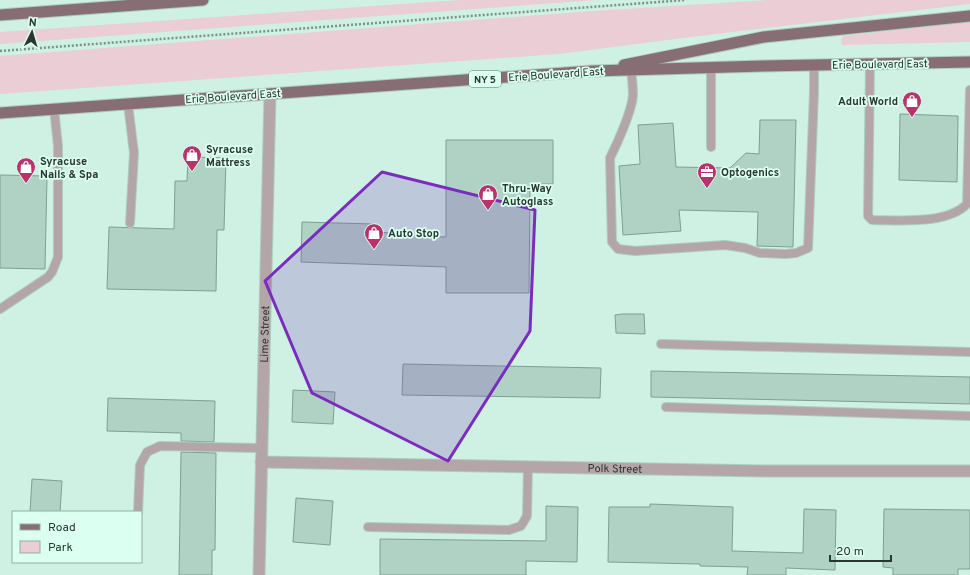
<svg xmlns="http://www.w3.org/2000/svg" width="970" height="575" font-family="Overpass,sans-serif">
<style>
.green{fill:#ebcdd5}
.building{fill:#afd2c4;stroke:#7e9f93}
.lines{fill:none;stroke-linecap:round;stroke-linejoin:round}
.service-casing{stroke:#adccbf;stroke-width:10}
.minor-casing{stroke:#adccbf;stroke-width:13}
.primary-casing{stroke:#adccbf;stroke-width:13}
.path{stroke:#7a9288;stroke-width:2.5;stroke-dasharray:2 2;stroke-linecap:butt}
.service{stroke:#b4a5a9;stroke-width:8}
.minor{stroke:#b4a5a9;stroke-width:11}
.primary{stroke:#876d74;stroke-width:11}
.marked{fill:#7b2cbf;fill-opacity:0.2;stroke:#7b2cbf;stroke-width:3;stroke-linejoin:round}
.labels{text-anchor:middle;stroke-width:3.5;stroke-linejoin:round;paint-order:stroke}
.shield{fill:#dbfff0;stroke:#5e726a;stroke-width:1}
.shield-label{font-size:10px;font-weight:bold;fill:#293631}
.street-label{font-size:11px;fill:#293631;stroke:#dbfff0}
.poi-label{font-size:11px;font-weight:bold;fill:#293631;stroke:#dbfff0;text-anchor:start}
</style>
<rect width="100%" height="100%" fill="#cef1e3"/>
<!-- green -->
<g class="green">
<path d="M 460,0 L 597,0 L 0,44 L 0,32 Z"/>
<path d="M 766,0 L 970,0 L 970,4 L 691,37 L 559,54 L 0,94 L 0,56 L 593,11 Z"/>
<path d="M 970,22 L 970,42 L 842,45 L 841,41 L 843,36 Z"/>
</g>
<!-- building -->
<g class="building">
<path d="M 900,114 L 958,116 L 957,182 L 899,180 Z"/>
<path d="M 760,120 L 796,120 L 793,247 L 757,246 L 758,212 L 679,210 L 681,231 L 623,235 L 619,166 L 640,164 L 638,125 L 673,123 L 676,167 L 730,168 L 746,153 L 759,154 Z"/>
<path d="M 446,140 L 553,140 L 553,184 L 530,184 L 529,293 L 446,293 L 446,267 L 301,262 L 302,222 L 374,224 L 374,232 L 414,234 L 415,236 L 446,237 Z"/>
<path d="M 188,157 L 226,158 L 224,230 L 217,230 L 216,291 L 107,289 L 109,227 L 174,229 L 175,181 L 187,181 Z"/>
<path d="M 0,175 L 47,176 L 45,269 L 0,268 Z"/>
<path d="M 622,314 L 644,314 L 645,334 L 616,333 L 615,315 Z"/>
<path d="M 403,364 L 601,368 L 600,398 L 402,395 Z"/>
<path d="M 651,371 L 970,377 L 970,404 L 651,397 Z"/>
<path d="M 293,390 L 335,392 L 333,424 L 292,422 Z"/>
<path d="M 108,398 L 215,401 L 214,442 L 181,441 L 181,433 L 107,431 Z"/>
<path d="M 181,452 L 216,453 L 215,550 L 212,550 L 212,575 L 179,575 Z"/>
<path d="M 32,479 L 62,481 L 60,512 L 30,512 Z"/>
<path d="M 296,498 L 333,501 L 330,545 L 293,542 Z"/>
<path d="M 650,504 L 733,507 L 732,551 L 803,553 L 804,509 L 836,510 L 835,570 L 786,568 L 786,575 L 747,575 L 748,567 L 700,566 L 700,564 L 608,562 L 609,507 L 650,507 Z"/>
<path d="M 546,506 L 578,507 L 577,562 L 526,561 L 526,575 L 380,575 L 380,539 L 546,541 Z"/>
<path d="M 884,509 L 970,510 L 970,569 L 958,569 L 958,575 L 893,575 L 893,568 L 883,567 Z"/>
</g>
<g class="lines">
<defs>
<g id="service">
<path d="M 870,64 L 868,216 L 872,220 C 899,220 947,225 967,204 L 970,90"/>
<path d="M 631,70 C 632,78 633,87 633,95 C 632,111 617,144 610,158 L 612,242 L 618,249 L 635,251 L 725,245 L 745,248 L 760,253 L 785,254 L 796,253 L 808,248 L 814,92 L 814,65"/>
<path d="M 128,104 L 134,153 L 130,223"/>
<path d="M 711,147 L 711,68"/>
<path d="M 0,309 L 48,277 L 52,272 L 58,257 L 58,146 L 54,109"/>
<path d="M 661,344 L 970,352"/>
<path d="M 666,407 L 970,416"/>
<path d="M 138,512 L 140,465 L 147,452 L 160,446 L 261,448"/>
<path d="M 368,527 L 509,530 L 521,526 L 527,516 L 528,466"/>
</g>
<g id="minor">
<path id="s1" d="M 261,462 L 764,471 L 970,471"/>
<path id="s2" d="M 259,575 L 270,94"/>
</g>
<g id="primary">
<path d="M 0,15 L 203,0"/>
<path d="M 624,65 L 764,37 L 970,16"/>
<path d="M 0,113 L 592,71 L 763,66 L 970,62"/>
</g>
</defs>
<!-- service casing -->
<use href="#service" class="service-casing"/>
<!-- minor casing -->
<use href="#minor" class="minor-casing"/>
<!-- primary casing -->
<use href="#primary" class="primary-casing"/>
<!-- path -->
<path class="path" d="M 0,51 L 685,0"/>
<!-- service -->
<use href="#service" class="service"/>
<!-- minor -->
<use href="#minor" class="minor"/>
<!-- primary -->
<use href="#primary" class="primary"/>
</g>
<!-- marked area -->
<path class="marked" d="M 382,172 L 535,210 L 530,331 L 448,461 L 312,393 L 265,281 Z"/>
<!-- icons -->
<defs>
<symbol id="shop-pin" viewBox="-11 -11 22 30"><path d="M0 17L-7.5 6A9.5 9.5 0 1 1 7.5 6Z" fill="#bb316c" stroke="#dbfff0"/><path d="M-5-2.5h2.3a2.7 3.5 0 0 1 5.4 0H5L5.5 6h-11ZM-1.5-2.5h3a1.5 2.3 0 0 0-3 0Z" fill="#fff"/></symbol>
<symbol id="office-pin" viewBox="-11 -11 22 30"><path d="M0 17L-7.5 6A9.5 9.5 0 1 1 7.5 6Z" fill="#bb316c" stroke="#dbfff0"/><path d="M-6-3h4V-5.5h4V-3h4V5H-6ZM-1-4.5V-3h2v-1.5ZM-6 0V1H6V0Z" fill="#fff"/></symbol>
</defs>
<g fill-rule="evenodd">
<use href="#shop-pin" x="901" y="90" width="22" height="30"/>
<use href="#shop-pin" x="181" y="144" width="22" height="30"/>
<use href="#shop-pin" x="15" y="156" width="22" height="30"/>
<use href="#office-pin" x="696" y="161" width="22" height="30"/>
<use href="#shop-pin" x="477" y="183" width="22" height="30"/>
<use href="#shop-pin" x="363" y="222" width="22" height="30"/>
</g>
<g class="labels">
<!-- shield labels -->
<rect class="shield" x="469" y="71" width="32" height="16" rx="3"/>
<g class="shield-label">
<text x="485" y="83">NY 5</text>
</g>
<!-- street labels -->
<g class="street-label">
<text transform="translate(880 64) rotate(-1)" y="4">Erie Boulevard East</text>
<text transform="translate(556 74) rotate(-4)" y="4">Erie Boulevard East</text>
<text transform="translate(233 96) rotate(-4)" y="4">Erie Boulevard East</text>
<text dy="4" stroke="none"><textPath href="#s2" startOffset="241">Lime Street</textPath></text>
<text dy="4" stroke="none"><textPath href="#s1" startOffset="354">Polk Street</textPath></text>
</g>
<!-- poi labels -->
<g class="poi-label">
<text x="898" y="105" text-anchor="end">Adult World</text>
<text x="206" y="153">Syracuse<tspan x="206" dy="13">Mattress</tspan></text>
<text x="40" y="165">Syracuse<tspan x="40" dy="13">Nails &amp; Spa</tspan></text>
<text x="721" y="176">Optogenics</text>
<text x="502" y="192">Thru-Way<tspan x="502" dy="13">Autoglass</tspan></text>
<text x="388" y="237">Auto Stop</text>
</g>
</g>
<!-- legend -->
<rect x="12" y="511" width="130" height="52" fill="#dbfff0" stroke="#94afa4"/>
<rect x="20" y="524" width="20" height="6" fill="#876d74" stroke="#94afa4"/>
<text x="48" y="531" font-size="12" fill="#293631">Road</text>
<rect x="20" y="541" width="20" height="12" fill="#ebcdd5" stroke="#94afa4"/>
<text x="48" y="551" font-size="12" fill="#293631">Park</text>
<!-- north arrow -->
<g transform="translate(32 32) rotate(5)" stroke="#dbfff0" stroke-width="3" paint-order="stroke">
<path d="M0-3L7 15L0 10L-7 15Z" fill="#293631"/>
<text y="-6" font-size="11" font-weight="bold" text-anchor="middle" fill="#293631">N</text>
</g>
<!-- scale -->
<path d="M830 555v6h61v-6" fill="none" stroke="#293631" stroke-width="2"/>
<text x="836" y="555" font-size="12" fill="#293631" stroke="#dbfff0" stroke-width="3" paint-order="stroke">20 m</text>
</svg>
